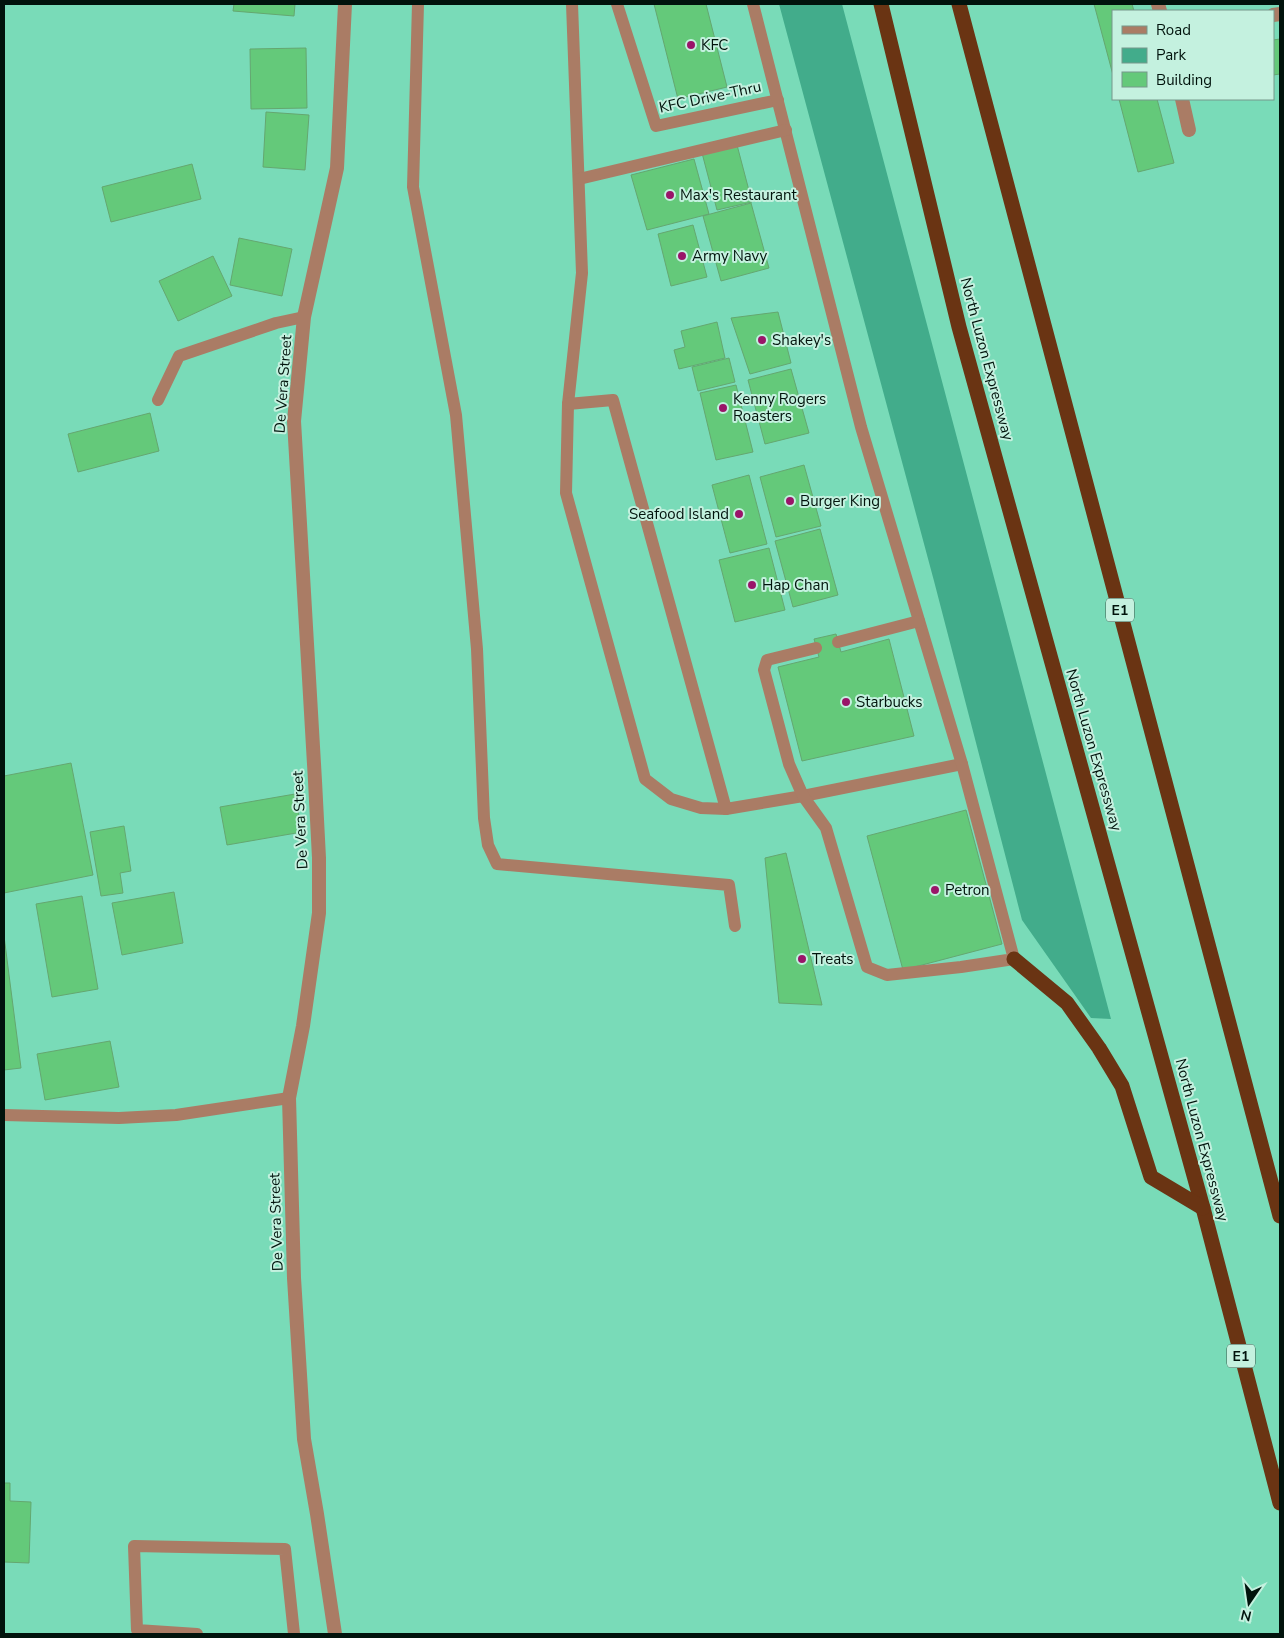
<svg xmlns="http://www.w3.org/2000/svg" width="1284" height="1638" font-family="'Nunito Sans',sans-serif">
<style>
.green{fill:#42ac8b}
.building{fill:#64c97a;stroke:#64a770}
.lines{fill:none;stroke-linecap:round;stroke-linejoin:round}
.service{stroke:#aa7c65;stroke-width:12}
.minor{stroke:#aa7c65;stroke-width:14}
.tertiary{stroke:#aa7c65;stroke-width:14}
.motorway{stroke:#6a3413;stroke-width:15}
.poi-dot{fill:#9a1569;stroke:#c4f1df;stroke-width:2}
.labels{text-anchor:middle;stroke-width:4;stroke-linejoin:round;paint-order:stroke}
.shield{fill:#c4f1df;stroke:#3c564b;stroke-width:1}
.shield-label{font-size:14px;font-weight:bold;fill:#01130c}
.poi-label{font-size:15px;fill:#01130c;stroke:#c4f1df;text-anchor:start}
.street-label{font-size:15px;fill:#01130c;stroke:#c4f1df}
</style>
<rect width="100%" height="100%" fill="#79dbb8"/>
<!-- green -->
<path class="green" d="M 779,4 L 842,4 L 1111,1019 L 1091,1018 L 1022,920 L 934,581 Z"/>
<!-- building -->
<g class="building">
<path d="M 234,4 L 295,4 L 294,16 L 233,11 Z"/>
<path d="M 654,4 L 706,4 L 727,87 L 678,99 Z"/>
<path d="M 1094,4 L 1132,4 L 1134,11 L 1113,11 L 1113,75 Z"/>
<path d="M 1280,39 L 1280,74 L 1273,75 L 1273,40 Z"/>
<path d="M 306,48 L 307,108 L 251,109 L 250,49 Z"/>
<path d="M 1119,99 L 1157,99 L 1174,163 L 1138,172 Z"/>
<path d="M 266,112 L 309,115 L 305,170 L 263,167 Z"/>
<path d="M 737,145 L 752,202 L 717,210 L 702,153 Z"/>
<path d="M 694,159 L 709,214 L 647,230 L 631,175 Z"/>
<path d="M 192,164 L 201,199 L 111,222 L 102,187 Z"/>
<path d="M 751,203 L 769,268 L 721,281 L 703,216 Z"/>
<path d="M 693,225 L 707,277 L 671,286 L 658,234 Z"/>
<path d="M 239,238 L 292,249 L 282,296 L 230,285 Z"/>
<path d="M 213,256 L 232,296 L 178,321 L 159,281 Z"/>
<path d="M 778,312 L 791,363 L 750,374 L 731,318 Z"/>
<path d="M 717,322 L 725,358 L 679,369 L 674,350 L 685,347 L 681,331 Z"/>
<path d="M 729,358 L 735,382 L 698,391 L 692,367 Z"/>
<path d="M 791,369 L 809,433 L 765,444 L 748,380 Z"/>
<path d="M 736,385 L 753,452 L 716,460 L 700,393 Z"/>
<path d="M 150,413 L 159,451 L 78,472 L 68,434 Z"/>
<path d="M 804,465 L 821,526 L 776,537 L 760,477 Z"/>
<path d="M 749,475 L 767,544 L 730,553 L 712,485 Z"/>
<path d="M 820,529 L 838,595 L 793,607 L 775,541 Z"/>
<path d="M 769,548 L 785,610 L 735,622 L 719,560 Z"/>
<path d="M 836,634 L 841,652 L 889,639 L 914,736 L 802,761 L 778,667 L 819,657 L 814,639 Z"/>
<path d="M 71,763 L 93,875 L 4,893 L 4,776 Z"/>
<path d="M 295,794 L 302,832 L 227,845 L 220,807 Z"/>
<path d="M 966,810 L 1002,944 L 903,970 L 867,836 Z"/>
<path d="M 124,826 L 131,871 L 120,873 L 123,893 L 101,896 L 90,832 Z"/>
<path d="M 786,853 L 822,1005 L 779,1003 L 765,858 Z"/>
<path d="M 174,892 L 183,943 L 122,955 L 112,903 Z"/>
<path d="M 82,896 L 98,989 L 52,997 L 36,904 Z"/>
<path d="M 4,936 L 21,1068 L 4,1070 Z"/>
<path d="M 110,1041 L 119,1087 L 45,1100 L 37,1054 Z"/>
<path d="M 4,1483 L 10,1483 L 10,1501 L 31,1502 L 29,1563 L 4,1562 Z"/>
</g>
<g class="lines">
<!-- service -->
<g class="service">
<path d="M 418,4 L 413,187 L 456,415 L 477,649 L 484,818 L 488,845 L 497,864 L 729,885 L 735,926"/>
<path d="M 572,4 L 582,273 L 568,404 L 566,493 L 645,779 L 671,799 L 701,808 L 726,809 L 803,796 L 962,764"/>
<path d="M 617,4 L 656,126 L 778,100"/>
<path d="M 753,4 L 861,427 L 962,764 L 1014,959 L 961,967 L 887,975 L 867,967 L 826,828 L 803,796 L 789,764 L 764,670 L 767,660 L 816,648"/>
<path d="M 579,179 L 786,130"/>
<path d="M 158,400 L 179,356 L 276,323 L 304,317"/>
<path d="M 568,404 L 613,400 L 726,809"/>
<path d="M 838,642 L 919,621"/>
<path d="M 4,1115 L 119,1118 L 176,1115 L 289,1098"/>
<path d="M 197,1634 L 137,1630 L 134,1546 L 285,1549 L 294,1634"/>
</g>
<!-- minor -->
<g class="minor">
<path d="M 1158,4 L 1160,11"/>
<path d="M 1273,15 L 1280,14"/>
<path d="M 1182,99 L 1189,130"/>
</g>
<!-- tertiary -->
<path class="tertiary" d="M 335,1634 L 317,1514 L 304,1439 L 294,1278 L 289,1098 L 303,1026 L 319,913 L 319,858 L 315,781 L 294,421 L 304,317 L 337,168 L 345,4"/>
<!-- motorway -->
<g class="motorway">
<path d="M 881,4 L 959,327 L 1203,1208 L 1280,1503"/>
<path d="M 959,4 L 1280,1216"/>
<path d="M 1014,959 L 1067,1003 L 1099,1048 L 1122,1086 L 1151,1177 L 1203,1208"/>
</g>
</g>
<!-- markers -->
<g class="poi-dot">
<circle cx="691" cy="45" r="5"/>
<circle cx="670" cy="195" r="5"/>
<circle cx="682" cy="256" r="5"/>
<circle cx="762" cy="340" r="5"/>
<circle cx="723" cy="408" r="5"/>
<circle cx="790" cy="501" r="5"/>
<circle cx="739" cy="514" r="5"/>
<circle cx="752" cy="585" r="5"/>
<circle cx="846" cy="702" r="5"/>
<circle cx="935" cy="890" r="5"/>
<circle cx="802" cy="959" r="5"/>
</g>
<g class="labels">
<!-- shield labels -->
<g class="shield">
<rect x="1106" y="598.5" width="28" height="23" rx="4"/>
<rect x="1227" y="1344.5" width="28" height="23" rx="4"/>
</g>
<g class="shield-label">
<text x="1120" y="615">E1</text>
<text x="1241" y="1361">E1</text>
</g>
<!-- poi labels -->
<g class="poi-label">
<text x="701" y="50">KFC</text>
<text x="680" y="200">Max's Restaurant</text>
<text x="692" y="261">Army Navy</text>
<text x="772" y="345">Shakey's</text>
<text x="733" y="404">Kenny Rogers<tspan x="733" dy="17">Roasters</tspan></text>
<text x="800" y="506">Burger King</text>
<text x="729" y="519" text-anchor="end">Seafood Island</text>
<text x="762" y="590">Hap Chan</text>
<text x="856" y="707">Starbucks</text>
<text x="945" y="895">Petron</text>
<text x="812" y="964">Treats</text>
</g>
<!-- street labels -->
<g class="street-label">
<text transform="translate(710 97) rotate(-12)" y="5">KFC Drive-Thru</text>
<text transform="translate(987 359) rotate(75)" y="5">North Luzon Expressway</text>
<text transform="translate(283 384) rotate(-86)" y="5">De Vera Street</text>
<text transform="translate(1094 750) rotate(74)" y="5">North Luzon Expressway</text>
<text transform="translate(300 820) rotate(-93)" y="5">De Vera Street</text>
<text transform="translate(1202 1140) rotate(75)" y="5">North Luzon Expressway</text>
<text transform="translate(276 1222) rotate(-92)" y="5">De Vera Street</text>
</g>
</g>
<!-- border -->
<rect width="1284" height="1638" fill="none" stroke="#01130c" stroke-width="10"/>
<!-- legend -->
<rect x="1112" y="10" width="162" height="90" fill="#c4f1df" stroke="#76988b"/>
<rect x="1122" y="26" width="25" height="8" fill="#aa7c65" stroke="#76988b"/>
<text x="1156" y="35" font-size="15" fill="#01130c">Road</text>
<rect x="1122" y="48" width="25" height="15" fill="#42ac8b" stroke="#76988b"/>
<text x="1156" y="60" font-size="15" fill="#01130c">Park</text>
<rect x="1122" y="72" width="25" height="15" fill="#64c97a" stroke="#76988b"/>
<text x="1156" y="85" font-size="15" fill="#01130c">Building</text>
<!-- north arrow -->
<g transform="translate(1249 1603) rotate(193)" stroke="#c4f1df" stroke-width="4" paint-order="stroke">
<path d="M0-4L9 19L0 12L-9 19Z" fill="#01130c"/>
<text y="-8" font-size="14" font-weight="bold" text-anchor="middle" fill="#01130c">N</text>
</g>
</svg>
